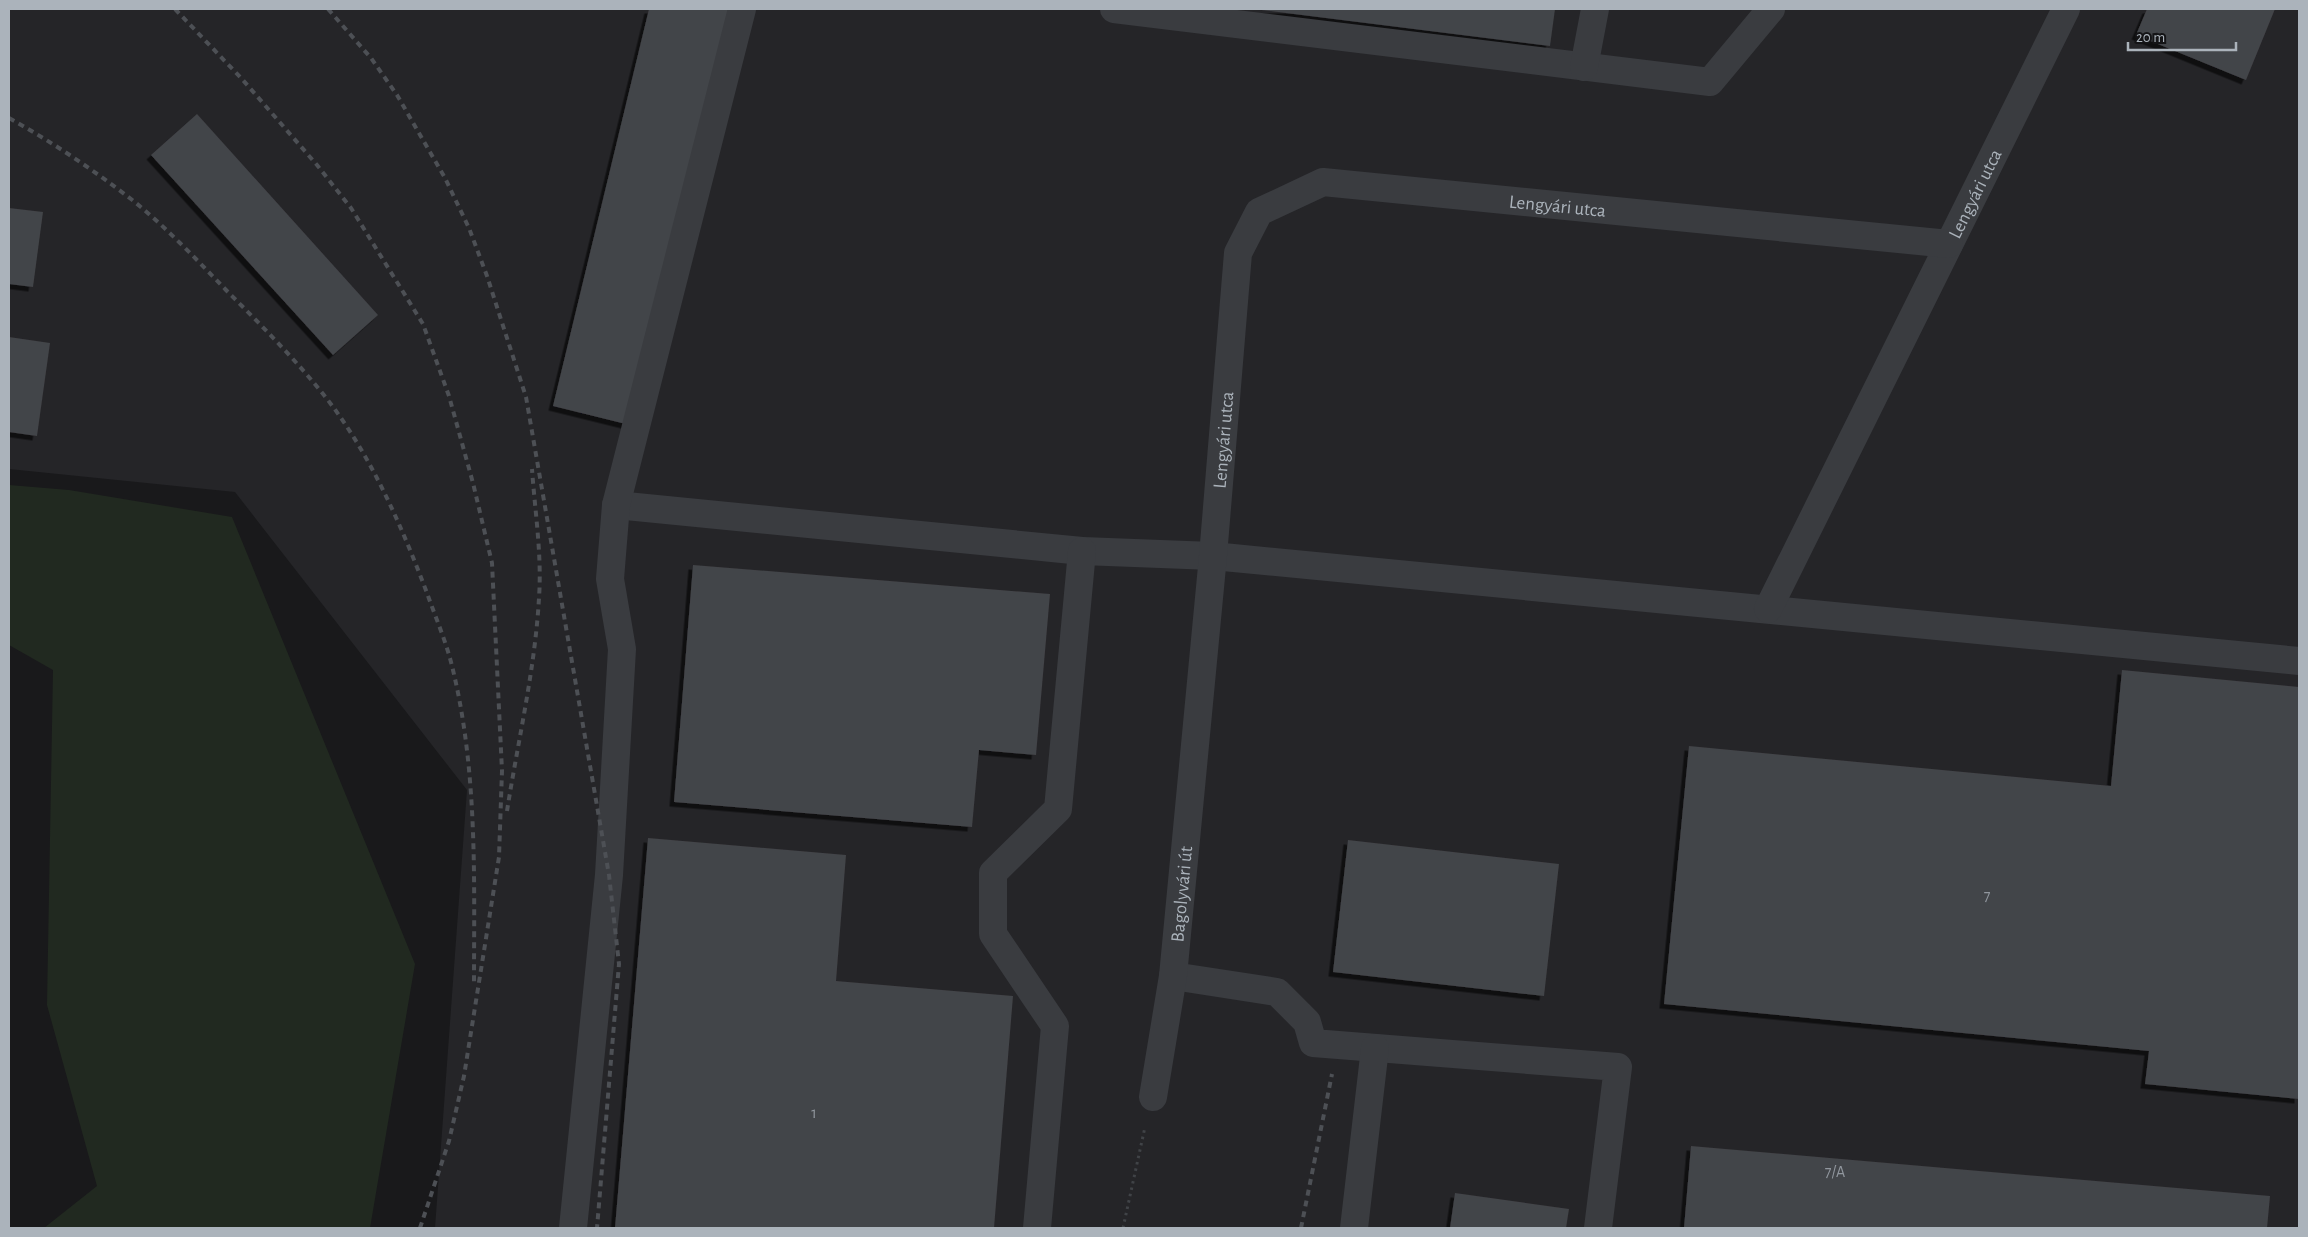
<svg xmlns="http://www.w3.org/2000/svg" width="2308" height="1237" font-family="'Alegreya Sans',sans-serif">
<style>
.built{fill:#252528}
.green{fill:#212920}
.building{fill:#434448;filter:url(#shadow)}
.lines{fill:none;stroke-linecap:round;stroke-linejoin:round}
.path{stroke:#404347;stroke-width:3;stroke-dasharray:2.5 4;stroke-linecap:butt}
.minor{stroke:#3a3c40;stroke-width:28}
.rail{stroke:#4d5055;stroke-width:4;stroke-dasharray:6 5;stroke-linecap:butt}
.labels{text-anchor:middle;stroke-width:4;stroke-linejoin:round;paint-order:stroke}
.number-label{font-size:16px;fill:#91979e}
.street-label{font-size:19px;fill:#abb3bb;stroke:#141416}
</style>
<defs>
<filter id="shadow"><feDropShadow dx="-4.5" dy="4.5" stdDeviation="0" flood-color="#0009"/></filter>
</defs>
<rect width="100%" height="100%" fill="#19191b"/>
<!-- built -->
<path class="built" d="M 9,9 L 2299,9 L 2299,1228 L 435,1228 L 467,790 L 235,492 L 9,469 Z"/>
<!-- green -->
<path class="green" d="M 9,485 L 69,490 L 232,517 L 415,964 L 370,1228 L 44,1228 L 97,1186 L 47,1005 L 53,670 L 9,645 Z"/>
<!-- building -->
<g class="building">
<path d="M 649,9 L 731,9 L 630,425 L 553,406 Z"/>
<path d="M 1253,9 L 1555,9 L 1550,46 Z"/>
<path d="M 2147,9 L 2275,9 L 2246,80 L 2136,35 Z"/>
<path d="M 197,114 L 378,315 L 333,355 L 151,155 Z"/>
<path d="M 9,208 L 43,212 L 33,287 L 9,284 Z"/>
<path d="M 9,337 L 50,343 L 37,436 L 9,432 Z"/>
<path d="M 693,565 L 1050,594 L 1036,755 L 979,750 L 972,827 L 674,802 Z"/>
<path d="M 2122,670 L 2299,687 L 2299,1099 L 2145,1084 L 2149,1051 L 1664,1004 L 1689,746 L 2111,786 Z"/>
<path d="M 648,838 L 846,855 L 836,981 L 1013,996 L 994,1228 L 615,1228 Z"/>
<path d="M 1348,840 L 1559,864 L 1544,996 L 1333,972 Z"/>
<path d="M 1691,1146 L 2270,1196 L 2267,1228 L 1684,1228 Z"/>
<path d="M 1455,1193 L 1569,1209 L 1566,1228 L 1450,1228 Z"/>
</g>
<g class="lines">
<!-- path -->
<path class="path" d="M 1123,1228 L 1145,1127"/>
<!-- minor -->
<g class="minor">
<path d="M 1114,9 L 1710,82 L 1771,9"/>
<path d="M 1584,67 L 1595,9"/>
<path d="M 616,505 L 1082,551 L 1213,556 L 2299,661"/>
<path id="s1" d="M 1768,609 L 2066,9"/>
<path d="M 1173,976 L 1277,992 L 1307,1022 L 1313,1043 L 1618,1067 L 1598,1228"/>
<path id="s2" d="M 1153,1097 L 1173,976 L 1213,556 L 1238,253 L 1259,212 L 1323,182 L 1949,244"/>
<path d="M 573,1228 L 609,875 L 622,649 L 610,579 L 616,505 L 742,9"/>
<path d="M 1037,1228 L 1055,1026 L 993,934 L 993,873 L 1058,809 L 1082,551"/>
<path d="M 1354,1228 L 1375,1048"/>
</g>
<!-- rail -->
<g class="rail">
<path d="M 175,9 L 242,79 L 317,165 L 351,208 L 423,324 L 449,396 L 473,483 L 492,563 L 502,771 L 499,857 L 464,1076 L 449,1141 L 420,1228"/>
<path d="M 328,9 L 371,58 L 397,95 L 445,178 L 469,228 L 487,276 L 526,397 L 609,875 L 619,964 L 597,1228"/>
<path d="M 9,118 C 52,142 92,169 131,199 C 165,226 196,259 226,290 C 258,322 290,354 319,389 C 368,448 400,522 427,593 C 435,616 445,639 451,662 C 478,768 474,878 474,986"/>
<path d="M 507,811 C 518,741 535,669 539,598 C 542,555 535,512 532,469"/>
<path d="M 1301,1228 L 1332,1074"/>
</g>
</g>
<g class="labels">
<!-- number labels -->
<g class="number-label">
<text x="1987" y="901">7</text>
<text x="814" y="1118">1</text>
<text x="1835" y="1177">7/A</text>
</g>
<!-- street labels -->
<g class="street-label">
<text dy="7" stroke="none"><textPath href="#s1" startOffset="464">Lengyári utca</textPath></text>
<text dy="7" stroke="none"><textPath href="#s2" startOffset="1201">Lengyári utca</textPath></text>
<text dy="7" stroke="none"><textPath href="#s2" startOffset="661">Lengyári utca</textPath></text>
<text dy="7" stroke="none"><textPath href="#s2" startOffset="205">Bagolyvári út</textPath></text>
</g>
</g>
<!-- border -->
<rect width="2308" height="1237" fill="none" stroke="#abb3bb" stroke-width="20"/>
<!-- scale -->
<path d="M2128 42v8h108v-8" fill="none" stroke="#abb3bb" stroke-width="2.5"/>
<text x="2136" y="42" font-size="15" fill="#abb3bb" stroke="#141416" stroke-width="4" paint-order="stroke">20 m</text>
</svg>
